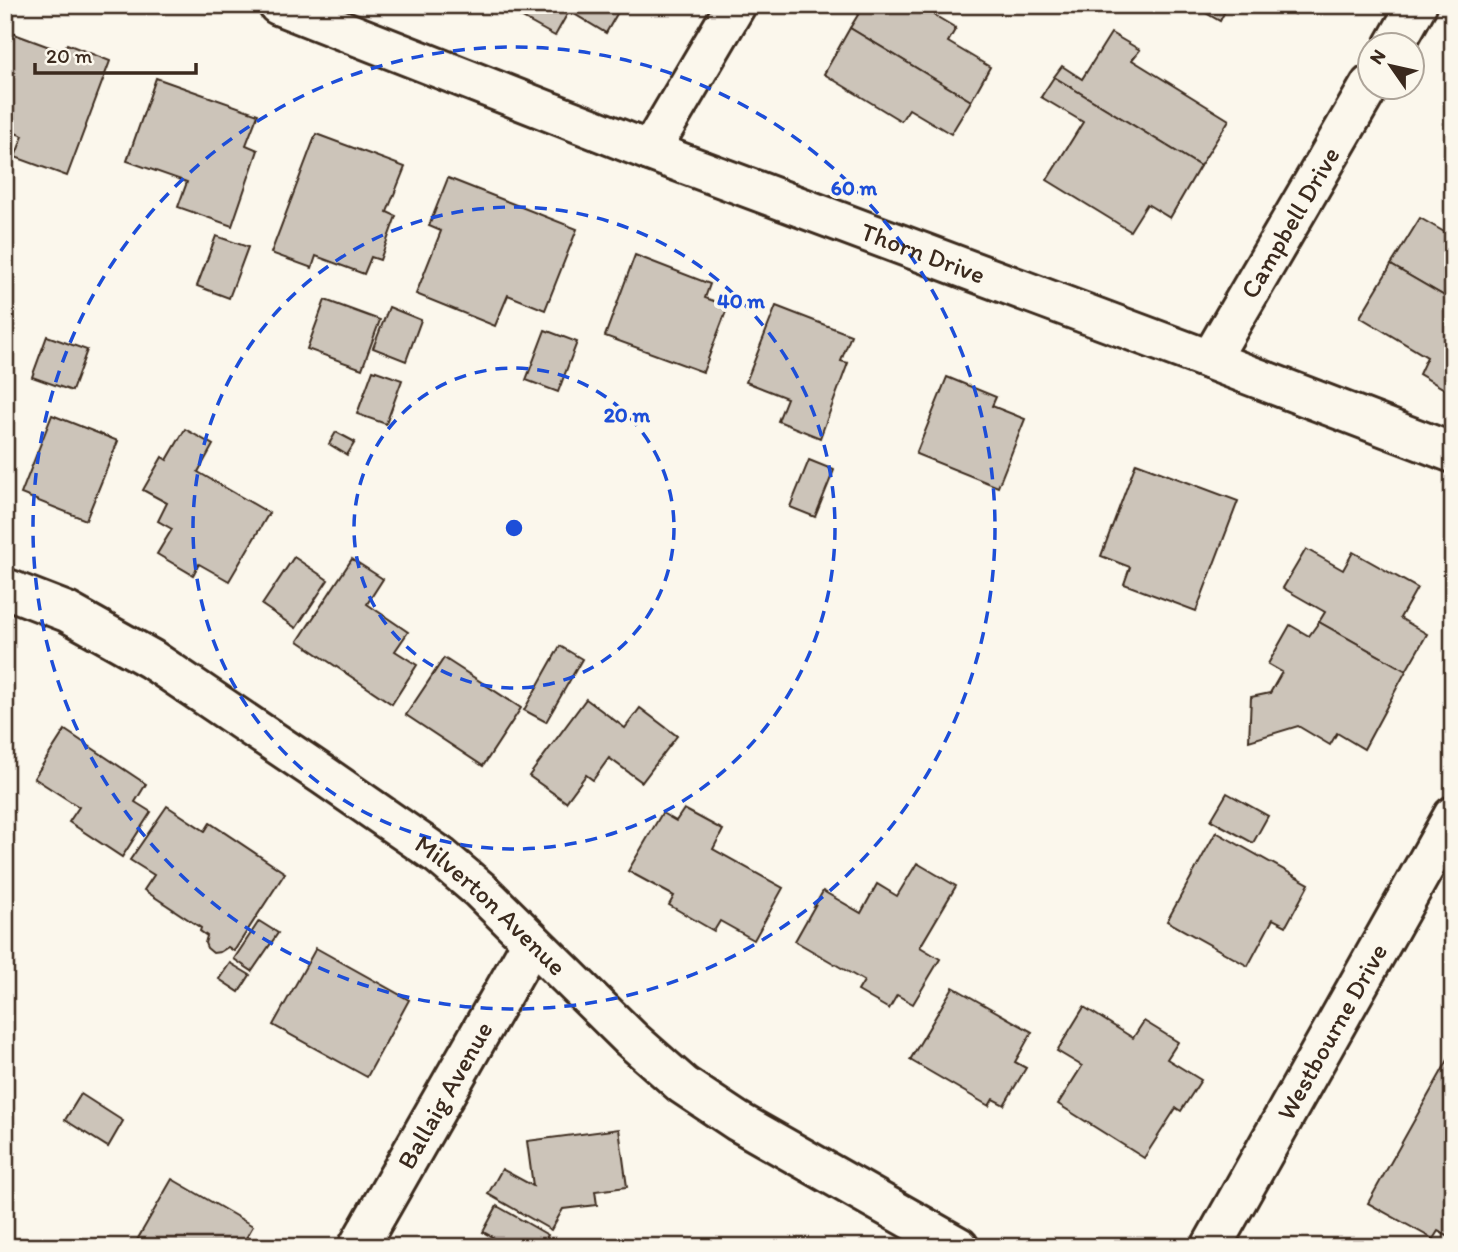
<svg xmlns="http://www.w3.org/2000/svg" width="1458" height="1252" font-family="Itim,sans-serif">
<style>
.building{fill:#ccc4b9;stroke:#3b2a1e;stroke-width:2}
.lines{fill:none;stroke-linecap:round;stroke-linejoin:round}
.minor-casing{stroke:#3b2a1e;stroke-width:44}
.minor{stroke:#fbf7ec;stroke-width:38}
.ring{fill:none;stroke:#1d4ed8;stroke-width:3.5;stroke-dasharray:12 9}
.labels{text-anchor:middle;stroke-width:7;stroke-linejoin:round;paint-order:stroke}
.street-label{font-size:26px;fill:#3b2a1e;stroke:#fbf7ec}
.centre{fill:#1d4ed8;stroke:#fbf7ec;stroke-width:3.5}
.ring-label{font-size:21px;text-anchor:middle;font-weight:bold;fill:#1d4ed8;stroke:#fbf7ec;stroke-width:7;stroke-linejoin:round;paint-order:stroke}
</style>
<rect width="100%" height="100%" fill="#fbf7ec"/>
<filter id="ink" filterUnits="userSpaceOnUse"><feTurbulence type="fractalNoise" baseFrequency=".0143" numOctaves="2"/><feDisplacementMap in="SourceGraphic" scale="14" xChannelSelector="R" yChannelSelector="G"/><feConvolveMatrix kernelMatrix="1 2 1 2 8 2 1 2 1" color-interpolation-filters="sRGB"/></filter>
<g filter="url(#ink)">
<!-- building -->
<g class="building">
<path d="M 499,5 L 622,5 L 606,33 L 569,11 L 555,36 Z"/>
<path d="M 864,5 L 917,5 L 956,28 L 948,42 L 990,67 L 971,101 L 850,28 Z"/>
<path d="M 1192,5 L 1228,5 L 1220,21 Z"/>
<path d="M 1280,5 L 1300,5 L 1295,14 Z"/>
<path d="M 5,25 L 17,35 L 63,52 L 67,44 L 110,61 L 67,176 L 15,157 L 23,136 L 5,129 Z"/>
<path d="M 850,28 L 971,101 L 951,134 L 909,109 L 901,121 L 824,74 Z"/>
<path d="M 1111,33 L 1140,50 L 1132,60 L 1229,120 L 1200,166 L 1054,77 L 1062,66 L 1082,79 Z"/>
<path d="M 1054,77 L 1200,166 L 1170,218 L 1147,204 L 1130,231 L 1047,180 L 1083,122 L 1041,97 Z"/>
<path d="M 156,78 L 258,114 L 246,145 L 258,150 L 232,226 L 178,207 L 187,182 L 127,161 Z"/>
<path d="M 316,134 L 405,167 L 387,212 L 396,216 L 380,260 L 371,257 L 364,274 L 316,256 L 312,268 L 271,253 Z"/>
<path d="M 448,178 L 577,229 L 545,310 L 508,295 L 495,326 L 416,294 L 441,231 L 429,226 Z"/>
<path d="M 1420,218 L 1453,237 L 1453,301 L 1391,265 Z"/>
<path d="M 216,236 L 248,247 L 229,298 L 197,286 Z"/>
<path d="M 635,255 L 710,284 L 705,298 L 728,306 L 703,372 L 605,336 Z"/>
<path d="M 1391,265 L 1453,301 L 1453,394 L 1419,374 L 1427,357 L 1360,317 Z"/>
<path d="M 325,300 L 380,320 L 362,369 L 307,349 Z"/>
<path d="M 776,306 L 851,335 L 841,361 L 848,363 L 820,438 L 778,421 L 787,398 L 746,382 Z"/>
<path d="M 389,307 L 421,320 L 406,361 L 373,348 Z"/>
<path d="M 545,330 L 577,342 L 558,392 L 526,380 Z"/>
<path d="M 47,336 L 87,350 L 72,391 L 32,377 Z"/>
<path d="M 373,370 L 402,380 L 386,424 L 357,414 Z"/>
<path d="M 947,377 L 996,397 L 992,406 L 1025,419 L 998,487 L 916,454 Z"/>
<path d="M 52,415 L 118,441 L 86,520 L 21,494 Z"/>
<path d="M 185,429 L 213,445 L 198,472 L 269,513 L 229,581 L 199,564 L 193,575 L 157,554 L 172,529 L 158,521 L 167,503 L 143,490 L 162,457 L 167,460 Z"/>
<path d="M 336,432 L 355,442 L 347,455 L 329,444 Z"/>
<path d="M 809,460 L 834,470 L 815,517 L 790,507 Z"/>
<path d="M 1136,463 L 1238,501 L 1196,611 L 1124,584 L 1130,567 L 1101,556 Z"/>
<path d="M 1306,549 L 1343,570 L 1353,552 L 1417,588 L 1400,618 L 1427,634 L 1406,671 L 1319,622 L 1325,612 L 1283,588 Z"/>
<path d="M 294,557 L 328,580 L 296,628 L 262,605 Z"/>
<path d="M 352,559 L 383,579 L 367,604 L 408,632 L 395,651 L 417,665 L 392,704 L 298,641 Z"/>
<path d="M 1319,622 L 1406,671 L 1364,749 L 1337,733 L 1330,745 L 1298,726 L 1249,741 L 1251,697 L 1270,693 L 1282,672 L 1268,664 L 1290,625 L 1309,636 Z"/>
<path d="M 560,646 L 582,659 L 546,722 L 524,710 Z"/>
<path d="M 444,658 L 521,708 L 483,766 L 406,715 Z"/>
<path d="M 586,699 L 625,728 L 640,708 L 677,736 L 642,782 L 609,758 L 593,780 L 586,775 L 566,802 L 529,776 Z"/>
<path d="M 65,730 L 146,784 L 135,802 L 151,812 L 122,857 L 69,822 L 79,807 L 34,778 Z"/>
<path d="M 1227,793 L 1268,816 L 1253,843 L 1211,820 Z"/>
<path d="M 167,806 L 205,831 L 210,823 L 285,873 L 234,951 L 228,947 L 220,952 L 213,953 L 207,948 L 205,943 L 207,936 L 200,931 L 201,928 L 144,890 L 154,875 L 130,860 Z"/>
<path d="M 684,809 L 723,830 L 713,849 L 783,888 L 754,940 L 720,921 L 714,931 L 669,905 L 674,896 L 628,871 L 662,813 L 676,821 Z"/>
<path d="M 1216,832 L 1309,884 L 1286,926 L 1273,919 L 1248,966 L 1167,921 Z"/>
<path d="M 917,863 L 956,886 L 920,947 L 940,959 L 913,1004 L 897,995 L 889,1009 L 858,991 L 864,981 L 795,941 L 823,891 L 861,913 L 877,884 L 897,896 Z"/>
<path d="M 259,921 L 278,933 L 252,971 L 234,959 Z"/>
<path d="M 316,948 L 409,1000 L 367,1077 L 273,1025 Z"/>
<path d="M 230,963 L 250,975 L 239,992 L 219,979 Z"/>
<path d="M 953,987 L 1032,1032 L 1015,1062 L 1026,1068 L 1004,1105 L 993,1099 L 989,1106 L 910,1060 Z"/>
<path d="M 1084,1007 L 1133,1038 L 1144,1021 L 1178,1042 L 1167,1059 L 1201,1080 L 1181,1111 L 1176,1108 L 1144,1158 L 1058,1104 L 1082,1066 L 1057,1051 Z"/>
<path d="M 1453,1051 L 1453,1239 L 1438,1231 L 1433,1239 L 1368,1203 Z"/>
<path d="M 81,1094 L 123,1121 L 108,1147 L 65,1120 Z"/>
<path d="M 619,1129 L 627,1187 L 595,1191 L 597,1205 L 563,1209 L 551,1230 L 488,1194 L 502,1169 L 533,1186 L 527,1141 Z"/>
<path d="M 172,1179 L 253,1226 L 241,1247 L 133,1247 Z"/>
<path d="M 497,1206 L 548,1235 L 541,1247 L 489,1247 L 494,1238 L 483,1232 Z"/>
</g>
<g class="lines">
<defs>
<g id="minor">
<path id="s1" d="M 278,5 L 650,151 L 1210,360 L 1453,453"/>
<path d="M 1394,46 L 1417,5"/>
<path d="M 650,151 L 736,5"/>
<path id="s2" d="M 1210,360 L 1370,85"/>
<path id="s3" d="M 5,588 L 67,612 L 151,659 L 323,775 L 440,856 L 480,890 L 631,1039 L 683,1085 L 737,1121 L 959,1247"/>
<path id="s4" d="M 358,1247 L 532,942"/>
<path id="s5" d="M 1211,1247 L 1453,816"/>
</g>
</defs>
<!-- minor casing -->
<use href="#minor" class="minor-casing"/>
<!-- minor -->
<use href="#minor" class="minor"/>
</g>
</g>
<!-- distance rings -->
<g class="ring">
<circle cx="514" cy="528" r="160"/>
<circle cx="514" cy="528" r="321"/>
<circle cx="514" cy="528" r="481"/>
</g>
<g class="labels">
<!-- street labels -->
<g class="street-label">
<text dy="9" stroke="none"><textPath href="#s2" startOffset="159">Campbell Drive</textPath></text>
<text dy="9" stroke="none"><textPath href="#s1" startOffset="691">Thorn Drive</textPath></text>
<text dy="9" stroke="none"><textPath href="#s3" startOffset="583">Milverton Avenue</textPath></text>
<text dy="9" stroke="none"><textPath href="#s5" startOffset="247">Westbourne Drive</textPath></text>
<text dy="9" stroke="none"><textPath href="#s4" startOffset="175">Ballaig Avenue</textPath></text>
</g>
</g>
<circle cx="514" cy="528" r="10" class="centre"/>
<g class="ring-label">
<text x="854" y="195">60 m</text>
<text x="741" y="308">40 m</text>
<text x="627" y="422">20 m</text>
</g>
<!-- margin -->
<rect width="1458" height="1252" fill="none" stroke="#fbf7ec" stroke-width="28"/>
<rect x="14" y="14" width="1430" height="1224" fill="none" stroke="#3b2a1e" stroke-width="2.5" filter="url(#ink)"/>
<!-- north arrow -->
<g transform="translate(1391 66) rotate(304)"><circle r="33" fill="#fbf7ec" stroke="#aea59a" stroke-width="2"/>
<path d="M0-5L12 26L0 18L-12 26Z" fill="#3b2a1e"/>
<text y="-10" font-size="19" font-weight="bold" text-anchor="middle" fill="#3b2a1e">N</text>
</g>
<!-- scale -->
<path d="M35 63v10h161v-10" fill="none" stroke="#3b2a1e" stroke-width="3.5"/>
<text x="46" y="63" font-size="21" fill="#3b2a1e" stroke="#fbf7ec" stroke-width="5" paint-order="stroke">20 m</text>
</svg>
